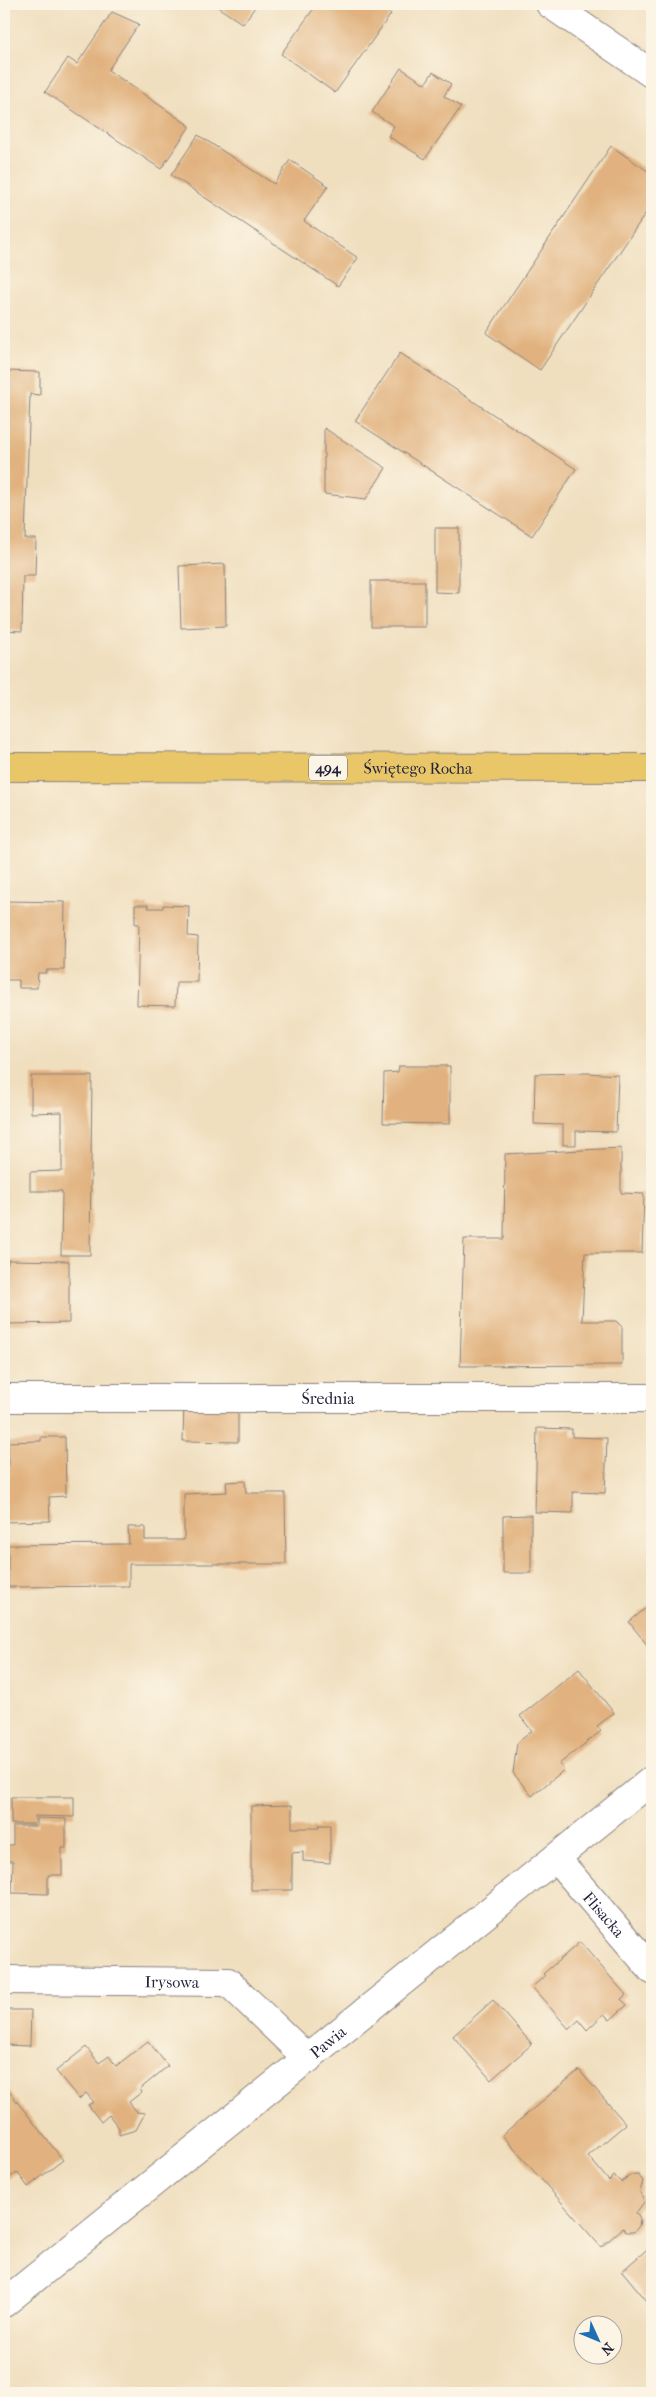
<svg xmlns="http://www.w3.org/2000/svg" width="656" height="2397" font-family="'IM FELL French Canon',serif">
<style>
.building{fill:#e1b27f}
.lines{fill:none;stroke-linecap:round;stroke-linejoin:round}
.street-casing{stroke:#89807d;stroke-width:30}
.primary-casing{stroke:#89807d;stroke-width:30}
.street{stroke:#fff;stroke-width:28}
.primary{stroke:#e9c769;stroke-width:28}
.labels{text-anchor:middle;stroke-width:4;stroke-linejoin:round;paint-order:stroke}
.shield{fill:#fcf5e5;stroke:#63616e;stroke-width:1}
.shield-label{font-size:15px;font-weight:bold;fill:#22223b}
.street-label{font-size:16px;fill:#22223b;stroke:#fcf5e5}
</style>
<rect width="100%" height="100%" fill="#fcf5e5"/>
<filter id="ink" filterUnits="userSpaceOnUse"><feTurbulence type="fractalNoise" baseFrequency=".02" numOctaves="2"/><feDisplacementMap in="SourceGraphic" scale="10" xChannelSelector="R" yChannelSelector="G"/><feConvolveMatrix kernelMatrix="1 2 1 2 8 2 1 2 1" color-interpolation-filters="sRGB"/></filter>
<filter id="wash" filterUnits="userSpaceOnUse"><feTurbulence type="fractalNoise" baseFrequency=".0096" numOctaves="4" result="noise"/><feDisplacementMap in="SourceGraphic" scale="20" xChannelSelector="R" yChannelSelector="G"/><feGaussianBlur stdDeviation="1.12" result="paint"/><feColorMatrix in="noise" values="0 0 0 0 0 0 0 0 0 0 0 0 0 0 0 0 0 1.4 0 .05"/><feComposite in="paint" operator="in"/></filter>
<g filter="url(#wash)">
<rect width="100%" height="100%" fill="#f0dfbf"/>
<g id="blocks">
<!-- building -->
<g class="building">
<path d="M 213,4 L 257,4 L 243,24 Z"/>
<path d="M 317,4 L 377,4 L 391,14 L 335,93 L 281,54 Z"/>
<path d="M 112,12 L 139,24 L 108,70 L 190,126 L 161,169 L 45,92 L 68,58 L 77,64 Z"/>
<path d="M 401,68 L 425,84 L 433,72 L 451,84 L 444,96 L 461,107 L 425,159 L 388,136 L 394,126 L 372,112 Z"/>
<path d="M 198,135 L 274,184 L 290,160 L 328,186 L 304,221 L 358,258 L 338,286 L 171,175 Z"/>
<path d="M 611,146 L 652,174 L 652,204 L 540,370 L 486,333 Z"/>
<path d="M 400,353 L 576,469 L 532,536 L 355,421 Z"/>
<path d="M 4,371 L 40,372 L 40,395 L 30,394 L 25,539 L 36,539 L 35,576 L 23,576 L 22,631 L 4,630 Z"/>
<path d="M 324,428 L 386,468 L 366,499 L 324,494 Z"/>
<path d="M 435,528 L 459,528 L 459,593 L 435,592 Z"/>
<path d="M 225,564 L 226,626 L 181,628 L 179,566 Z"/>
<rect x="371" y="581" width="54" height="46"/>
<path d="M 4,901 L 65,902 L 64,970 L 46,970 L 46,973 L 38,973 L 37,988 L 19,988 L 19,980 L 4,980 Z"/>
<path d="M 135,905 L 148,905 L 148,908 L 163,908 L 163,905 L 189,906 L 188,936 L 198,937 L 197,982 L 176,982 L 175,1006 L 137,1005 L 139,924 L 135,924 Z"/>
<path d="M 399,1066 L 450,1066 L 450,1124 L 383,1123 L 384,1073 L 398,1072 Z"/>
<path d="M 587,1073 L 618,1075 L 616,1132 L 576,1131 L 576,1145 L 563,1145 L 563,1125 L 534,1124 L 535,1074 Z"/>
<path d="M 31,1076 L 92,1076 L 90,1255 L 61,1255 L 62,1191 L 30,1191 L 30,1172 L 62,1171 L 62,1112 L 31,1113 Z"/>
<path d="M 621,1148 L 621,1193 L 644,1194 L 642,1253 L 585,1253 L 582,1321 L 616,1321 L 622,1327 L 622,1365 L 460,1366 L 464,1239 L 504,1239 L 505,1154 Z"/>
<path d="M 8,1260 L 69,1261 L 69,1323 L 7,1324 L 7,1315 L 4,1315 L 4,1264 L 8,1264 Z"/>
<path d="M 184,1400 L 238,1401 L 238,1442 L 183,1441 Z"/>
<path d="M 537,1428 L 572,1429 L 572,1437 L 607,1438 L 605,1493 L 573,1492 L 573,1513 L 535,1512 Z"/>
<path d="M 41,1437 L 65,1437 L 66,1496 L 49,1497 L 50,1521 L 4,1522 L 4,1465 L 9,1465 L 8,1442 L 41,1441 Z"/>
<path d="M 245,1481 L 246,1493 L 285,1493 L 286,1564 L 129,1564 L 129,1586 L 8,1587 L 8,1545 L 129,1544 L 128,1527 L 145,1527 L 145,1540 L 184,1540 L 184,1494 L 227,1492 L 226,1482 Z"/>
<path d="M 531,1515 L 531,1573 L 503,1573 L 503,1516 Z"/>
<path d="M 652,1603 L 652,1651 L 629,1622 Z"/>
<path d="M 579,1669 L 614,1713 L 597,1726 L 601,1731 L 559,1764 L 564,1770 L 532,1796 L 513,1773 L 517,1743 L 532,1731 L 520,1716 Z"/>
<path d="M 11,1797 L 74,1797 L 74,1817 L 35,1816 L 35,1824 L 11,1824 Z"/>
<path d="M 292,1805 L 292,1828 L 319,1828 L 318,1825 L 330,1825 L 330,1863 L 303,1861 L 303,1852 L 292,1853 L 292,1890 L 251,1890 L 251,1806 Z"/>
<path d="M 37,1818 L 66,1819 L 66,1848 L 62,1848 L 62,1875 L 48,1875 L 48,1894 L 12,1893 L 13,1861 L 4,1861 L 4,1845 L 13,1845 L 13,1826 L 37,1826 Z"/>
<path d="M 580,1942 L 626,1995 L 621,1999 L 627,2005 L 610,2020 L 604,2014 L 587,2030 L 579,2020 L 569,2029 L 532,1987 L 545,1976 L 543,1974 Z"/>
<path d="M 493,2000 L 532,2044 L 491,2080 L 453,2036 Z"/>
<path d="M 4,2010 L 31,2010 L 30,2046 L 4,2045 Z"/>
<path d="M 148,2041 L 168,2066 L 140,2089 L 142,2092 L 129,2102 L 137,2112 L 145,2113 L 136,2130 L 119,2135 L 119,2128 L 109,2115 L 101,2122 L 88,2105 L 94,2102 L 86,2093 L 79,2099 L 56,2071 L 86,2047 L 99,2063 L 109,2056 L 116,2066 Z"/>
<path d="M 579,2070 L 626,2124 L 588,2156 L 609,2181 L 614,2176 L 621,2182 L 630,2175 L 638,2175 L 643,2181 L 640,2192 L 644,2202 L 636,2213 L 640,2219 L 639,2226 L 634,2232 L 626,2232 L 623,2228 L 601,2247 L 502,2135 Z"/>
<path d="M 4,2085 L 63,2160 L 28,2187 L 17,2172 L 4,2182 Z"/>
<path d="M 652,2245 L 652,2307 L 622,2271 Z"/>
</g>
</g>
</g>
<g filter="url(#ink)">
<use href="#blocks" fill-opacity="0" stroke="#89807d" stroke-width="1"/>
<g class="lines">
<defs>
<g id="street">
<path d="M 550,4 L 652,74"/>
<path id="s1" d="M 4,1398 L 652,1398"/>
<path id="s2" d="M 556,1858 L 652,1970"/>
<path id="s3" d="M 4,1980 L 228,1982 L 308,2059"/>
<path id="s4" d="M 4,2303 L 652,1780"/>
</g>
<g id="primary">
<path id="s5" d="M 4,767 L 652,768"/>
</g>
</defs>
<!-- street casing -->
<use href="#street" class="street-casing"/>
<!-- primary casing -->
<use href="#primary" class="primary-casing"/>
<!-- street -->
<use href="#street" class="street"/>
<!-- primary -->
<use href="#primary" class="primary"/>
</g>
</g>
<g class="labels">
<!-- shield labels -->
<rect class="shield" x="309" y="755.5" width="38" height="25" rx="4"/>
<g class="shield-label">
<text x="328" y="773">494</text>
</g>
<!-- street labels -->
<g class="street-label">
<text dy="6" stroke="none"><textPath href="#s5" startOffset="414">Świętego Rocha</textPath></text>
<text dy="6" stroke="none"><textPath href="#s1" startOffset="324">Średnia</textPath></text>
<text dy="6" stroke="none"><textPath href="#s2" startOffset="74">Flisacka</textPath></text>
<text dy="6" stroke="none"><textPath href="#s3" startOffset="168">Irysowa</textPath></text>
<text dy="6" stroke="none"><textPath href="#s4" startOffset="416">Pawia</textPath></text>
</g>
</g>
<!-- margin -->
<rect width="656" height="2397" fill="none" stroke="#fcf5e5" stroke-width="20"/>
<!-- north arrow -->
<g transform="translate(598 2340) rotate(134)"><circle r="24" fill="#fcf5e5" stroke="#a5a1a1"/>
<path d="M0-4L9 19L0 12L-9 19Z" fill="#1f6fb2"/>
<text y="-8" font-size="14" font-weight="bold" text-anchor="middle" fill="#22223b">N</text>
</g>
</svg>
